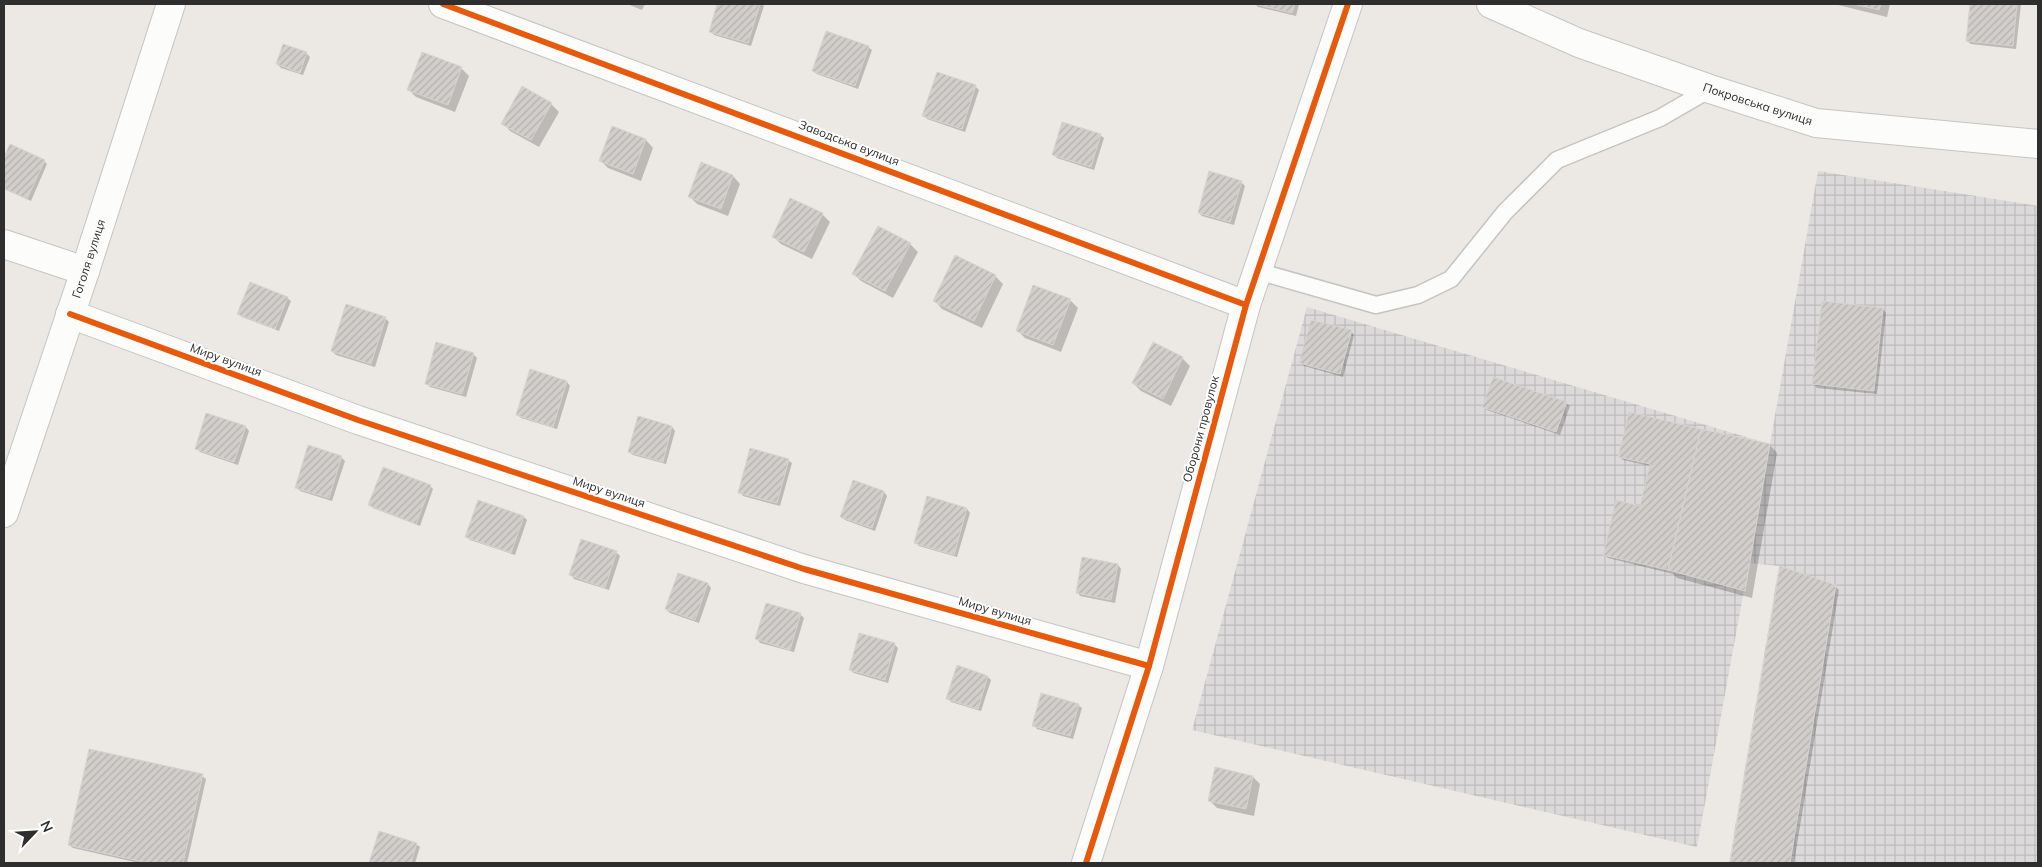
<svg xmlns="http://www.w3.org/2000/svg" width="2042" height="867" font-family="Mulish,sans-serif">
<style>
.industrial{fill:url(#industrial-grid)}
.shadow{fill:#0003}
.building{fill:url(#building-hatch);stroke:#d7d4d0}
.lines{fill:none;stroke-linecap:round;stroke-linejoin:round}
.service-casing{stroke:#c5c4c5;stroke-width:19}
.minor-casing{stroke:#c5c4c5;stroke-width:30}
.tertiary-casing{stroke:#c5c4c5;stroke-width:30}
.service{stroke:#fcfcfb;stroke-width:16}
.minor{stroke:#fcfcfb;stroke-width:28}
.tertiary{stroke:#fcfcfb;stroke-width:28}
.cycleway-casing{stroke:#fff;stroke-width:9}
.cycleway{stroke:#e8590c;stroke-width:6}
.labels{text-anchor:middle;stroke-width:4;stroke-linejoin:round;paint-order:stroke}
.street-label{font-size:12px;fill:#2e2e2e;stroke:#fff}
</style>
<defs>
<pattern id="industrial-grid" width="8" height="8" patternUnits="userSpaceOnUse" patternTransform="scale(1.25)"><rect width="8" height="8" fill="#dcd9db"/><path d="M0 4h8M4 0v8" fill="none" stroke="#bdbbbc"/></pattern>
<pattern id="building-hatch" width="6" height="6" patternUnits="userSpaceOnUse" patternTransform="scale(1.25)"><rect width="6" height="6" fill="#d1cecb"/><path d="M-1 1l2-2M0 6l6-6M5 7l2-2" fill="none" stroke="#b4b1af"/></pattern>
</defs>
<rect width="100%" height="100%" fill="#ece8e4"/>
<!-- industrial -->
<path class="industrial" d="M 1818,171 L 2038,206 L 2038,863 L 1729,863 L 1779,566 L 1749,563 L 1697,847 L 1192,730 L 1307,307 L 1770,444 Z"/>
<!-- shadow -->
<g class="shadow">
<path d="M 627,4 L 645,4 L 642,10 Z"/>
<path d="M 718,4 L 762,4 L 764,6 L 751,46 L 714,35 L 710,31 Z"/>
<path d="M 1255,4 L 1299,4 L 1296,16 L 1258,7 Z"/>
<path d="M 1834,4 L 1890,4 L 1887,17 Z"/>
<path d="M 1971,4 L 2021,4 L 2016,49 L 1971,44 L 1967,41 Z"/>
<path d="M 868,47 L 872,50 L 858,89 L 817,74 L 813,71 Z"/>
<path d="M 306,53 L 310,57 L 303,75 L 281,68 L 277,64 Z"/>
<path d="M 461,68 L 469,76 L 455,112 L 416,97 L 409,90 Z"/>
<path d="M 938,74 L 976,87 L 979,90 L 965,132 L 927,119 L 924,115 Z"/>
<path d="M 551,104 L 559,112 L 539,147 L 510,131 L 503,123 Z"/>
<path d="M 1100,135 L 1104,138 L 1094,170 L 1057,158 L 1053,154 Z"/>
<path d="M 646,140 L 653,148 L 641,181 L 608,168 L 601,161 Z"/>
<path d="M 10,145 L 44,161 L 47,164 L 31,201 L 4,189 L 4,160 Z"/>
<path d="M 702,164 L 733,176 L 740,184 L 728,216 L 697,204 L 690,197 Z"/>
<path d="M 1241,182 L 1245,186 L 1234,225 L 1202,216 L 1199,213 Z"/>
<path d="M 822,214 L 830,222 L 812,259 L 781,244 L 773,236 Z"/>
<path d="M 910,244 L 918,252 L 893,298 L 861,281 L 854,274 Z"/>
<path d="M 956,257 L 995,276 L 1003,284 L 982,328 L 942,309 L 935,301 Z"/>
<path d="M 287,298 L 291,301 L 279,331 L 242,317 L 239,314 Z"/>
<path d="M 1070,300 L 1078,308 L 1061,352 L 1025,338 L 1017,330 Z"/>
<path d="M 1883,309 L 1886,313 L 1877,394 L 1817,388 L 1814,384 Z"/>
<path d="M 385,318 L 389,322 L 375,367 L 336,355 L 332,351 Z"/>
<path d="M 1351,331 L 1354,335 L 1343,377 L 1304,366 L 1301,363 Z"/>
<path d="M 1153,343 L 1182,358 L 1190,366 L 1171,406 L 1141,391 L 1133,383 Z"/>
<path d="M 473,354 L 477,358 L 466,397 L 430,387 L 426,383 Z"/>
<path d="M 567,382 L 570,386 L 557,429 L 521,418 L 517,414 Z"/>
<path d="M 1566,403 L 1570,406 L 1560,435 L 1487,410 L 1484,406 Z"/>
<path d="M 246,427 L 249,431 L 238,465 L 200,452 L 196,448 Z"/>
<path d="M 672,427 L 675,431 L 666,464 L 633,455 L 629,452 Z"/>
<path d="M 1770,445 L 1777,453 L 1752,598 L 1677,578 L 1673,574 L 1608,558 L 1605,555 L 1641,507 L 1650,466 L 1623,460 L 1620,457 Z"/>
<path d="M 341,457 L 345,461 L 332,501 L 300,491 L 297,487 Z"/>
<path d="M 788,460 L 792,463 L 780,506 L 743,496 L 740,492 Z"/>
<path d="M 853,482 L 884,492 L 887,496 L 875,531 L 845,520 L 841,517 Z"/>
<path d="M 430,486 L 433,489 L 420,526 L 373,508 L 370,505 Z"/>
<path d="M 967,509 L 970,513 L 957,557 L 919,546 L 915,542 Z"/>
<path d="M 524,517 L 527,520 L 515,555 L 470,540 L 467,536 Z"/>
<path d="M 616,552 L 620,556 L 609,590 L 574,579 L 571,575 Z"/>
<path d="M 1083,558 L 1118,565 L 1121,569 L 1115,603 L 1080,596 L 1077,592 Z"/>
<path d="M 1781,568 L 1836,587 L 1839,590 L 1794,863 L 1731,863 Z"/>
<path d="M 679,574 L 708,584 L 711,588 L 699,623 L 670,613 L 666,609 Z"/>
<path d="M 800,614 L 804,618 L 794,652 L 760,643 L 757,639 Z"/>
<path d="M 894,644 L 898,648 L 888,683 L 854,673 L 850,670 Z"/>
<path d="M 988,677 L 991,680 L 981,711 L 951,702 L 948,698 Z"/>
<path d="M 1078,705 L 1082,708 L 1073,739 L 1037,729 L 1034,725 Z"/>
<path d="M 202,776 L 206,779 L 187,863 L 139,863 L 73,848 L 69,845 Z"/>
<path d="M 1253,777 L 1260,784 L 1254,816 L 1217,808 L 1209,800 Z"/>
<path d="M 380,832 L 416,844 L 420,847 L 415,863 L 370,863 Z"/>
</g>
<!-- building -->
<g class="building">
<path d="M 717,4 L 760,4 L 748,43 L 709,32 Z"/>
<path d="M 1254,4 L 1295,4 L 1292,13 Z"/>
<path d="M 1853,4 L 1881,4 L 1879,10 Z"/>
<path d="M 1970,4 L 2017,4 L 2013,46 L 1966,41 Z"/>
<path d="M 826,31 L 869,46 L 855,86 L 812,71 Z"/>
<path d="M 283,44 L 307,52 L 300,73 L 276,64 Z"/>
<path d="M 422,52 L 462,67 L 448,105 L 407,90 Z"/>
<path d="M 937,72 L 976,85 L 962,129 L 922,116 Z"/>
<path d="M 522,86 L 552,103 L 531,140 L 501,124 Z"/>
<path d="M 1062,122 L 1101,134 L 1091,167 L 1052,155 Z"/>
<path d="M 612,126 L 646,139 L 633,174 L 599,161 Z"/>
<path d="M 10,144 L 45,160 L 27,199 L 4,188 L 4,157 Z"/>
<path d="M 701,162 L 733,175 L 721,209 L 688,197 Z"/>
<path d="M 1209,171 L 1242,181 L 1230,222 L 1198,213 Z"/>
<path d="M 790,198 L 823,213 L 804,252 L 772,237 Z"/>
<path d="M 878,226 L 911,243 L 885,291 L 852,274 Z"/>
<path d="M 955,255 L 996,275 L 974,321 L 933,301 Z"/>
<path d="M 250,282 L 288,297 L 275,329 L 237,314 Z"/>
<path d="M 1033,285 L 1071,299 L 1053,345 L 1016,331 Z"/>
<path d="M 1822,301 L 1883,308 L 1874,391 L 1812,384 Z"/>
<path d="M 346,304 L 386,317 L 371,364 L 331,351 Z"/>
<path d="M 1311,320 L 1352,330 L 1340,374 L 1299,363 Z"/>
<path d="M 436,342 L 474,353 L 462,394 L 425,384 Z"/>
<path d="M 1153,342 L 1183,357 L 1163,399 L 1132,383 Z"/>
<path d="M 530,369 L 567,381 L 553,427 L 516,415 Z"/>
<path d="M 1493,377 L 1567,402 L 1556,432 L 1482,407 Z"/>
<path d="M 1629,412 L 1701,429 L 1668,570 L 1603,555 L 1616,500 L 1640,506 L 1650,464 L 1618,457 Z"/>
<path d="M 206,413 L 246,426 L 234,462 L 195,449 Z"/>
<path d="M 638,416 L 672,426 L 663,462 L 628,452 Z"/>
<path d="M 1701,429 L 1770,444 L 1745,591 L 1668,570 Z"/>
<path d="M 308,445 L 342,456 L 329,498 L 295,488 Z"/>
<path d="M 750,448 L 789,459 L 777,503 L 738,493 Z"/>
<path d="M 383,467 L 431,485 L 416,524 L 368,505 Z"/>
<path d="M 853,480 L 884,491 L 872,528 L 840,517 Z"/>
<path d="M 927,496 L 967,508 L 954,555 L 914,543 Z"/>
<path d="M 478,500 L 524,516 L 511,553 L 465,537 Z"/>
<path d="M 581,539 L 617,551 L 605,588 L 569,575 Z"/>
<path d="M 1082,557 L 1118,564 L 1111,600 L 1076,593 Z"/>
<path d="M 1780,566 L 1836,585 L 1790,863 L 1730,863 Z"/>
<path d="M 678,573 L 708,583 L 695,620 L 665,609 Z"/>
<path d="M 766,603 L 801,613 L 790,650 L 755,639 Z"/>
<path d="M 859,633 L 895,643 L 885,680 L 849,670 Z"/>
<path d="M 957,665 L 988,676 L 978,709 L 946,699 Z"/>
<path d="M 1041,693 L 1079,704 L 1070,736 L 1032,726 Z"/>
<path d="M 89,749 L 203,774 L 183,863 L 148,863 L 68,845 Z"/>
<path d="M 1215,767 L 1253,776 L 1246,809 L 1208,801 Z"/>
<path d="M 379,831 L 417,843 L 411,863 L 369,863 Z"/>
</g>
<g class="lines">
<defs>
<path id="service" d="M 1257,271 L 1376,305 L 1418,295 L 1451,279 L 1505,212 L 1557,160 L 1660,118 L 1710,89"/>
<g id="minor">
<path d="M 443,4 L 1246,305"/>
<path id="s1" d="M 1491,4 L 1579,43 L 1710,89 L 1816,123 L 2038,144"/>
<path d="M 4,244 L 85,271"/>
<path d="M 70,314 L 358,420 L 804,569 L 1149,666"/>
<path d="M 1086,863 L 1149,666 L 1246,305 L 1348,4"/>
</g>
<g id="tertiary">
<path id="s2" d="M 4,513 L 85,271 L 171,4"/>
</g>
</defs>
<!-- service casing -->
<use href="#service" class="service-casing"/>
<!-- minor casing -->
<use href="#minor" class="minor-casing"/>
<!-- tertiary casing -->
<use href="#tertiary" class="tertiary-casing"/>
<!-- service -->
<use href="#service" class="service"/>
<!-- minor -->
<use href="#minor" class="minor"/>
<!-- tertiary -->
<use href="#tertiary" class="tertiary"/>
<defs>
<g id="cycleway">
<path d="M 443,4 L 1246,305"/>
<path d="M 70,314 L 358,420 L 804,569 L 1149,666"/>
<path d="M 1086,863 L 1149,666 L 1246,305 L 1348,4"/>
</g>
</defs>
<!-- cycleway casing -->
<use href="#cycleway" class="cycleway-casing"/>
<!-- cycleway -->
<use href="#cycleway" class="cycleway"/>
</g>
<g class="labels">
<!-- street labels -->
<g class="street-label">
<text dy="4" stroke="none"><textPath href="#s1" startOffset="285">Покровська вулиця</textPath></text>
<text transform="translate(849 143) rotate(21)" y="4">Заводська вулиця</text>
<text dy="4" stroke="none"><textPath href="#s2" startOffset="268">Гоголя вулиця</textPath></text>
<text transform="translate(226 360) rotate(20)" y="4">Миру вулиця</text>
<text transform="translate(1201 429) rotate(-75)" y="4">Оборони провулок</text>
<text transform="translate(609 492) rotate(18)" y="4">Миру вулиця</text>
<text transform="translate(995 611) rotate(16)" y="4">Миру вулиця</text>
</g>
</g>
<!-- border -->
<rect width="2042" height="867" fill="none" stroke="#2e2e2e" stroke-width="10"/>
<!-- north arrow -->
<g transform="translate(35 832) rotate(65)" stroke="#ffffff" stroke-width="4" paint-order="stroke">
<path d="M0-4L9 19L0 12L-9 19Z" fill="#2e2e2e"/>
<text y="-8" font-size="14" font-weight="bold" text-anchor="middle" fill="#2e2e2e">N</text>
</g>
</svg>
